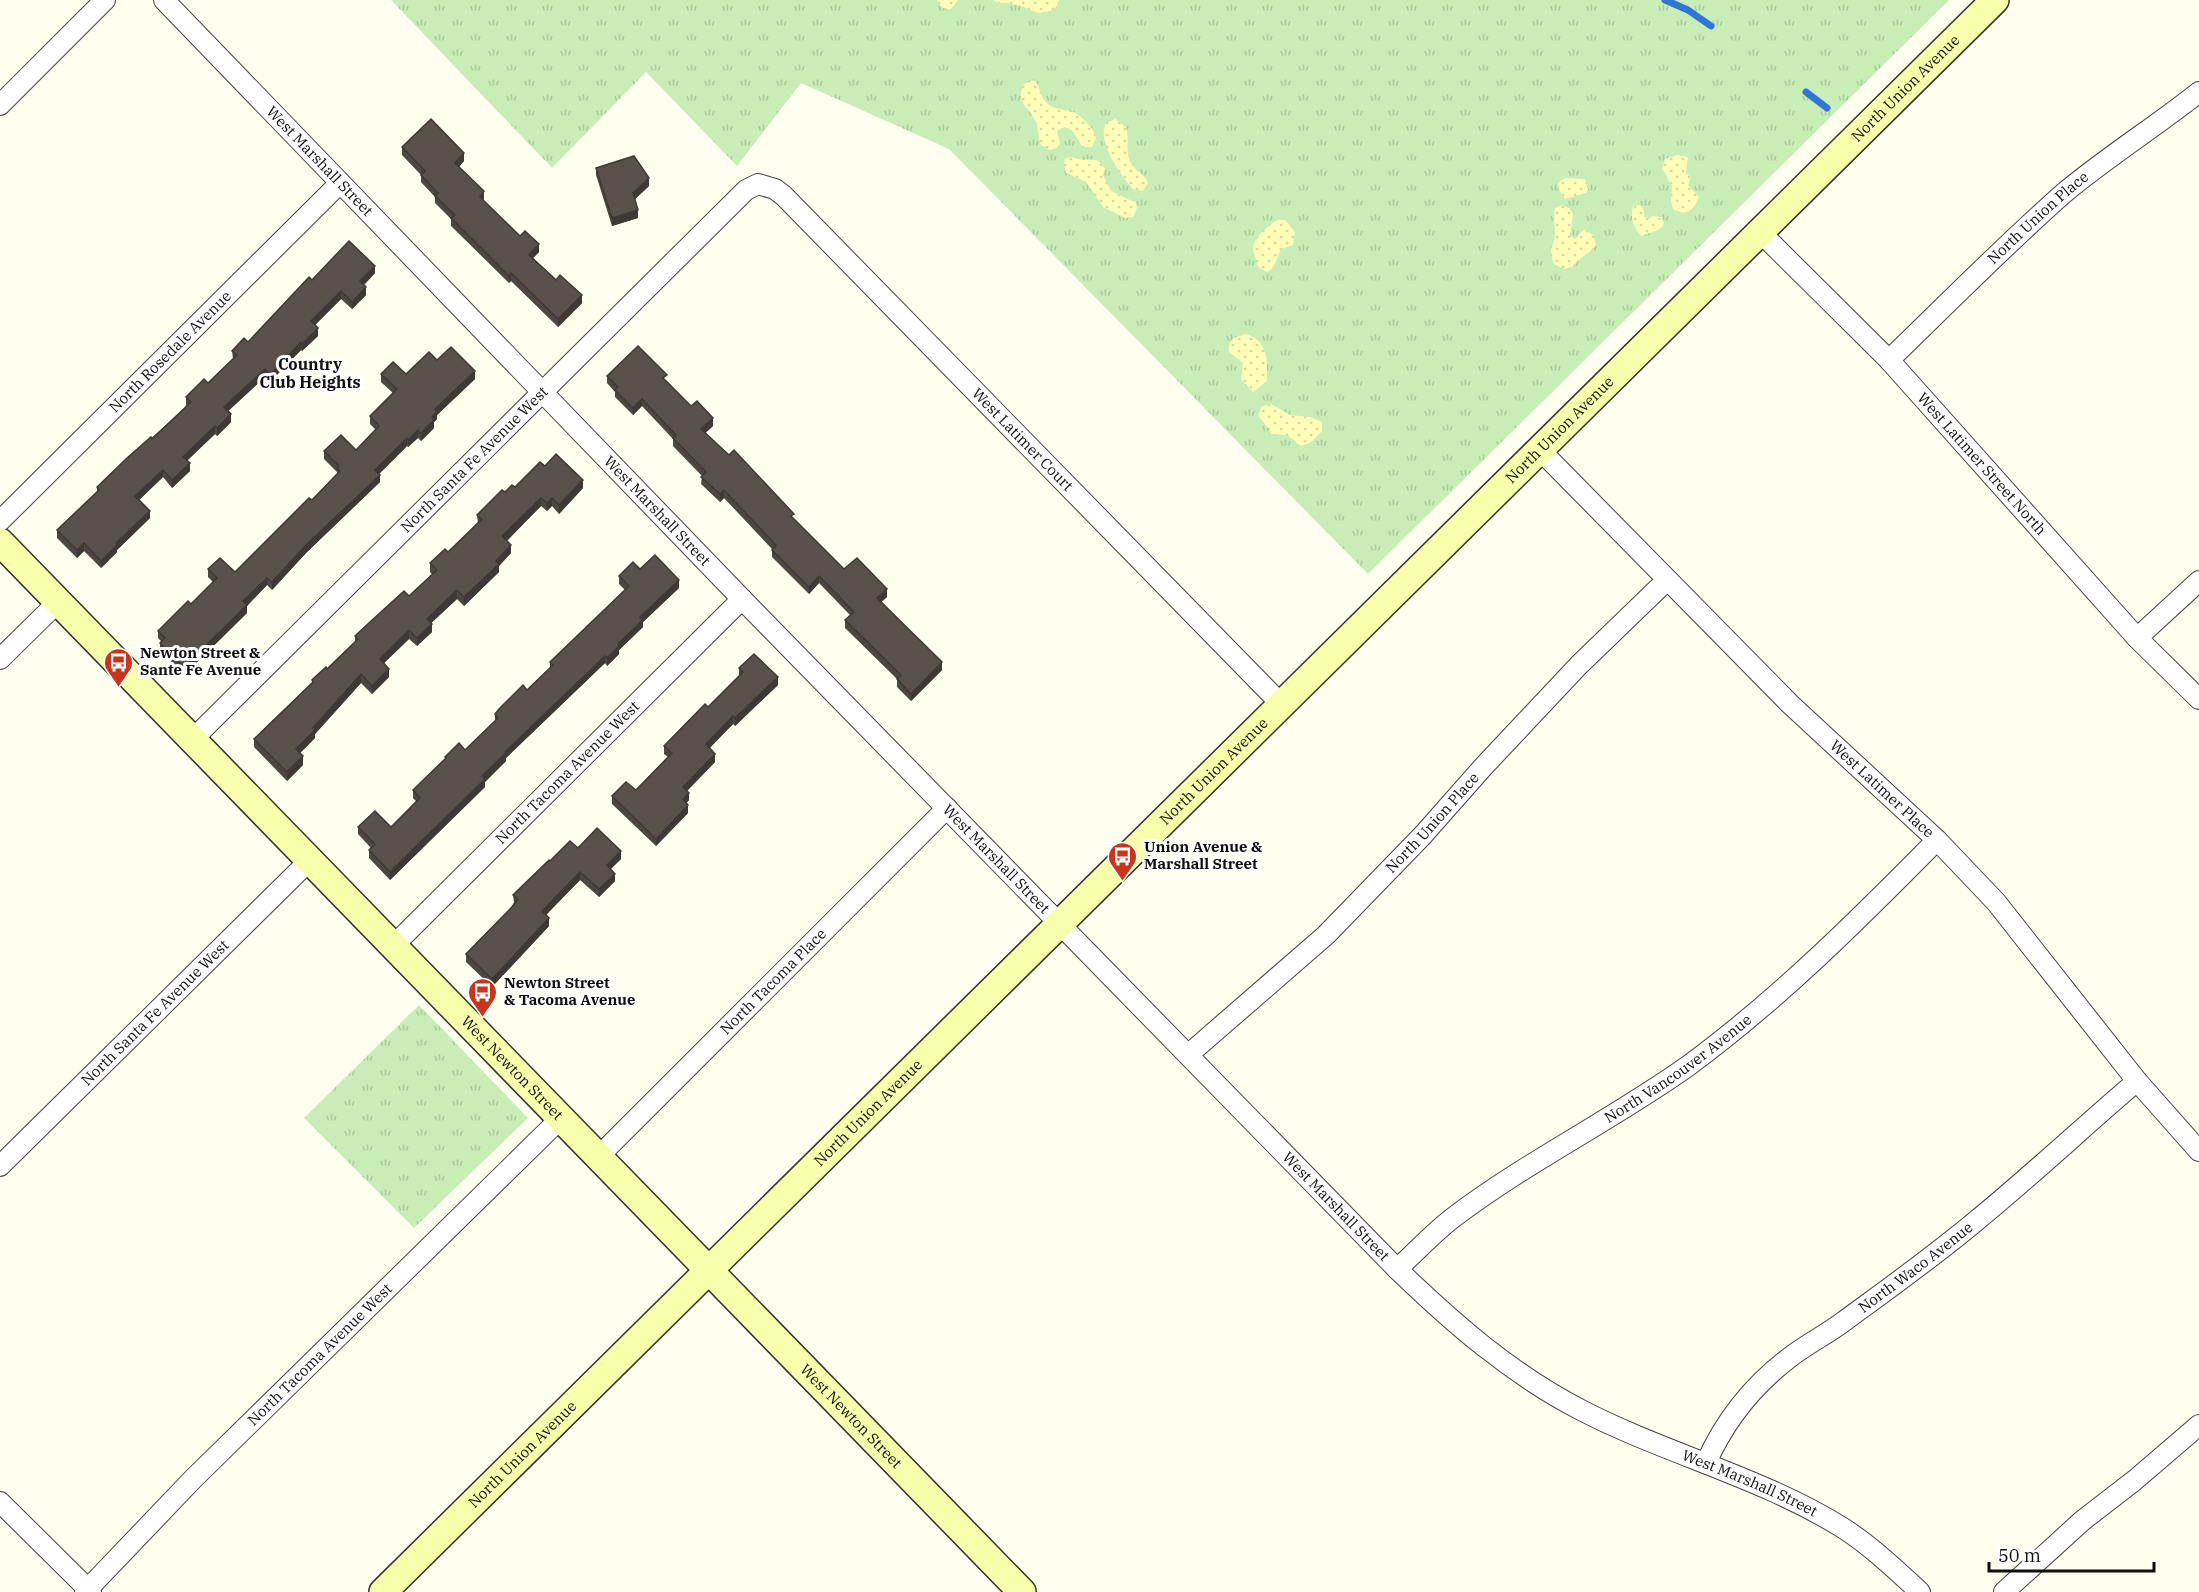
<svg xmlns="http://www.w3.org/2000/svg" width="2199" height="1592" font-family="'IBM Plex Serif',serif">
<style>
.grass{fill:url(#grass-tufts)}
.sand{fill:url(#sand-dots)}
.lines{fill:none;stroke-linecap:round;stroke-linejoin:round}
.stream{stroke:#3175d9;stroke-width:7}
.street-casing{stroke:#424242;stroke-width:22}
.secondary-casing{stroke:#313131;stroke-width:30}
.street{stroke:#fff;stroke-width:20}
.secondary{stroke:#f8ffab;stroke-width:27}
.wall{fill:#4c4740}
.shaded-wall{fill:#3e3934}
.building{fill:#58524a;stroke:#3e3934;stroke-width:1.5}
.labels{text-anchor:middle;stroke-width:6;stroke-linejoin:round;paint-order:stroke}
.street-label{font-size:15px;fill:#0f0f0f;stroke:#fff}
.poi-label{font-size:15px;font-weight:bold;fill:#0f0f0f;stroke:#fff;text-anchor:start}
.neighbourhood-label{font-size:16px;font-weight:bold;fill:#0f0f0f;stroke:#fff}
</style>
<defs>
<pattern id="grass-tufts" width="24" height="20" patternUnits="userSpaceOnUse" patternTransform="scale(1.5)"><rect width="24" height="20" fill="#c8edb6"/><path d="M3 7l-1-3M5 7V3M7 7l1-3M15 17l-1-3M17 17v-4M19 17l1-3" fill="none" stroke="#abca9b"/></pattern>
<pattern id="sand-dots" width="8" height="8" patternUnits="userSpaceOnUse" patternTransform="scale(1.5)"><rect width="8" height="8" fill="#fffdb8"/><path d="M2 2h.1M6 6h.1" fill="none" stroke="#d9d89d" stroke-width="1.8" stroke-linecap="round"/></pattern>
</defs>
<rect width="100%" height="100%" fill="#fffff0"/>
<!-- grass -->
<g class="grass">
<path d="M 391,0 L 1949,0 L 1368,574 L 949,149 L 801,83 L 737,166 L 646,72 L 552,168 Z"/>
<path d="M 419,1005 L 528,1118 L 414,1228 L 304,1118 Z"/>
</g>
<!-- sand -->
<g class="sand">
<path d="M 937,0 L 958,0 L 951,9 C 944,11 940,6 937,0 Z"/>
<path d="M 992,0 L 1059,0 L 1055,10 L 1038,13 L 1021,6 L 1008,3 L 998,3 Z"/>
<path d="M 1034,80 C 1041,87 1040,98 1048,104 C 1055,110 1063,109 1071,111 C 1080,114 1095,129 1096,138 L 1092,147 L 1083,147 C 1076,140 1076,129 1064,127 L 1057,131 L 1060,143 L 1057,148 L 1050,150 L 1040,144 C 1038,137 1039,127 1035,120 C 1028,107 1015,101 1024,84 Z"/>
<path d="M 1115,119 L 1126,127 C 1130,139 1125,150 1130,161 C 1134,172 1144,172 1148,183 L 1143,191 L 1133,189 C 1121,176 1096,141 1106,123 Z"/>
<path d="M 1677,155 L 1688,157 L 1686,173 L 1691,177 L 1688,185 L 1699,197 C 1694,210 1687,217 1673,209 L 1671,201 L 1672,186 L 1662,168 L 1665,159 Z"/>
<path d="M 1069,157 C 1073,157 1076,159 1079,159 C 1091,161 1098,156 1105,169 L 1103,175 L 1111,191 L 1136,203 L 1137,208 L 1133,217 L 1125,218 L 1103,207 L 1086,182 L 1066,173 L 1064,164 L 1065,159 Z"/>
<path d="M 1566,178 L 1585,179 L 1588,189 L 1586,193 L 1565,199 L 1559,190 L 1558,184 L 1561,180 Z"/>
<path d="M 1562,205 L 1569,208 L 1573,214 L 1570,236 L 1575,239 L 1584,229 L 1593,235 L 1596,245 C 1590,254 1579,257 1572,267 L 1564,269 L 1554,264 C 1547,245 1554,249 1555,234 C 1555,225 1553,217 1555,208 Z"/>
<path d="M 1640,205 L 1644,211 L 1644,217 L 1649,219 L 1652,216 L 1662,217 L 1664,225 L 1658,230 L 1641,236 C 1633,226 1630,218 1633,206 Z"/>
<path d="M 1278,220 L 1285,220 L 1295,232 L 1293,245 L 1281,249 L 1273,268 L 1267,272 L 1258,267 C 1257,260 1253,254 1253,248 C 1253,238 1269,224 1278,220 Z"/>
<path d="M 1246,334 C 1269,342 1267,360 1267,381 L 1253,392 L 1241,379 L 1243,363 L 1229,352 C 1228,339 1235,337 1246,334 Z"/>
<path d="M 1271,404 L 1290,415 L 1310,417 L 1322,422 L 1322,431 L 1310,443 L 1301,446 L 1287,435 L 1272,434 L 1258,415 L 1262,406 Z"/>
</g>
<g class="lines">
<!-- stream -->
<g class="stream">
<path d="M 1665,0 L 1688,10 L 1711,26"/>
<path d="M 1806,92 L 1827,108"/>
</g>
<defs>
<g id="street">
<path id="s1" d="M 164,0 L 742,599 L 1397,1269 C 1453,1323 1511,1374 1581,1410 C 1666,1454 1761,1477 1843,1528 C 1871,1546 1896,1570 1920,1592"/>
<path d="M 0,105 L 105,0"/>
<path id="s2" d="M 1760,232 L 1889,360 L 2137,638 L 2199,699"/>
<path id="s3" d="M 1889,360 C 1947,304 2004,246 2064,193 C 2107,157 2155,127 2199,92"/>
<path id="s4" d="M 1539,449 L 1790,704 L 1937,840 L 1996,902 L 2137,1081 L 2199,1151"/>
<path id="s5" d="M 0,521 L 340,183"/>
<path d="M 2137,638 L 2199,581"/>
<path d="M 0,659 L 58,602"/>
<path id="s6" d="M 192,740 L 746,190 L 758,184 L 775,189 L 784,196 L 1282,705"/>
<path id="s7" d="M 393,946 L 742,599"/>
<path id="s8" d="M 1189,1054 L 1326,935 L 1423,835 L 1484,766 L 1579,665 L 1667,580"/>
<path id="s9" d="M 598,1157 L 947,808"/>
<path id="s10" d="M 0,1166 L 309,861"/>
<path id="s11" d="M 1397,1269 C 1416,1252 1434,1232 1454,1217 C 1528,1161 1612,1120 1688,1066 C 1779,999 1858,920 1937,840"/>
<path id="s12" d="M 1706,1463 C 1725,1420 1755,1383 1793,1355 C 1809,1343 1827,1334 1843,1322 C 1888,1289 1933,1257 1976,1221 C 2031,1176 2083,1127 2137,1081"/>
<path d="M 0,1502 L 91,1592"/>
<path id="s13" d="M 85,1592 L 193,1479 L 560,1119"/>
<path d="M 2004,1592 L 2082,1521 L 2135,1480 L 2199,1425"/>
</g>
<g id="secondary">
<path id="s14" d="M 0,542 L 1022,1592"/>
<path id="s15" d="M 383,1592 L 1995,0"/>
</g>
</defs>
<!-- street casing -->
<use href="#street" class="street-casing"/>
<!-- secondary casing -->
<use href="#secondary" class="secondary-casing"/>
<!-- street -->
<use href="#street" class="street"/>
<!-- secondary -->
<use href="#secondary" class="secondary"/>
</g>
<!-- wall -->
<g class="wall">
<path d="M 402,147 L 464,161 L 459,167 L 484,199 L 483,200 L 520,236 L 539,252 L 533,258 L 582,303 L 558,327 L 511,281 L 509,283 L 451,226 L 451,219 L 435,203 L 435,197 L 421,182 L 421,175 L 402,155 Z"/>
<path d="M 596,168 L 649,186 L 635,199 L 638,218 L 612,226 L 596,175 Z"/>
<path d="M 375,273 L 364,285 L 366,295 L 352,309 L 341,299 L 315,325 L 318,336 L 302,351 L 301,350 L 270,382 L 265,377 L 228,411 L 231,422 L 217,436 L 215,434 L 187,461 L 190,471 L 172,488 L 163,477 L 139,500 L 150,518 L 117,550 L 117,552 L 101,568 L 84,551 L 77,558 L 57,538 L 57,530 L 97,492 L 97,487 L 187,406 L 186,405 L 186,397 L 208,383 L 233,359 L 232,351 L 248,342 L 312,280 Z"/>
<path d="M 437,360 L 475,379 L 437,415 L 437,419 L 434,422 L 434,428 L 421,441 L 418,438 L 408,447 L 407,446 L 379,474 L 380,482 L 306,553 L 272,590 L 267,585 L 247,606 L 247,613 L 184,675 L 160,650 L 160,643 L 161,641 L 158,638 L 158,631 L 191,604 L 213,582 L 208,577 L 208,569 L 235,572 L 312,500 L 337,474 L 337,472 L 324,459 L 324,451 L 356,450 L 376,430 L 370,424 L 370,416 L 393,393 L 381,382 L 381,374 L 406,374 Z"/>
<path d="M 607,376 L 667,381 L 691,406 L 713,426 L 705,433 L 794,519 L 844,569 L 887,597 L 881,602 L 942,670 L 911,701 L 897,687 L 897,679 L 845,628 L 845,620 L 850,615 L 819,583 L 809,594 L 772,557 L 772,549 L 724,498 L 720,502 L 701,484 L 702,476 L 673,446 L 673,439 L 642,406 L 633,415 L 615,397 L 615,392 L 607,383 Z"/>
<path d="M 545,466 L 583,488 L 559,514 L 552,506 L 547,511 L 541,506 L 507,541 L 511,553 L 499,566 L 499,572 L 464,606 L 457,599 L 431,623 L 432,632 L 417,646 L 409,639 L 384,663 L 389,677 L 372,694 L 361,683 L 315,734 L 315,738 L 300,753 L 303,765 L 287,781 L 254,747 L 254,739 L 312,683 L 312,680 L 327,669 L 355,642 L 355,636 L 409,596 L 432,574 L 430,572 L 430,563 L 448,552 L 478,524 L 477,515 L 505,492 L 515,487 Z"/>
<path d="M 640,569 L 679,588 L 643,622 L 643,627 L 619,650 L 619,654 L 607,666 L 605,663 L 506,758 L 506,761 L 485,782 L 485,787 L 390,880 L 369,858 L 369,850 L 371,848 L 358,834 L 358,827 L 391,827 L 416,801 L 413,798 L 413,790 L 445,760 L 445,757 L 465,750 L 495,721 L 495,714 L 527,690 L 550,668 L 550,662 L 625,590 L 619,584 L 619,576 Z"/>
<path d="M 739,668 L 778,685 L 735,726 L 733,724 L 709,748 L 715,762 L 687,791 L 689,800 L 686,803 L 688,813 L 656,846 L 612,804 L 612,796 L 636,790 L 668,757 L 664,754 L 664,746 L 708,707 L 739,676 Z"/>
<path d="M 578,848 L 621,859 L 610,869 L 615,881 L 599,897 L 580,880 L 546,915 L 549,926 L 492,987 L 466,962 L 466,954 L 511,908 L 514,903 L 513,895 L 550,861 Z"/>
</g>
<!-- shaded-wall -->
<g class="shaded-wall">
<path d="M 464,153 L 464,161 L 455,170 L 455,163 Z"/>
<path d="M 649,178 L 649,186 L 633,201 L 633,193 Z"/>
<path d="M 484,191 L 484,199 L 480,204 L 480,197 Z"/>
<path d="M 638,210 L 638,218 L 612,226 L 612,218 Z"/>
<path d="M 539,244 L 539,252 L 529,262 L 529,255 Z"/>
<path d="M 375,266 L 375,273 L 360,289 L 360,281 Z"/>
<path d="M 511,273 L 511,281 L 509,283 L 509,276 Z"/>
<path d="M 366,287 L 366,295 L 352,309 L 352,302 Z"/>
<path d="M 341,291 L 341,299 L 311,329 L 311,321 Z"/>
<path d="M 582,295 L 582,303 L 558,327 L 558,319 Z"/>
<path d="M 318,328 L 318,336 L 302,351 L 302,344 Z"/>
<path d="M 301,342 L 301,350 L 270,382 L 270,375 Z"/>
<path d="M 265,369 L 265,377 L 224,415 L 224,407 Z"/>
<path d="M 475,371 L 475,379 L 437,415 L 437,419 L 434,422 L 434,428 L 421,441 L 421,433 L 432,417 L 435,409 Z"/>
<path d="M 642,399 L 642,406 L 633,415 L 633,408 Z"/>
<path d="M 231,414 L 231,422 L 217,436 L 217,428 Z"/>
<path d="M 713,418 L 713,426 L 701,437 L 701,429 Z"/>
<path d="M 215,426 L 215,434 L 183,464 L 183,457 Z"/>
<path d="M 418,430 L 418,438 L 408,447 L 408,440 Z"/>
<path d="M 407,438 L 407,446 L 375,478 L 375,470 Z"/>
<path d="M 190,463 L 190,471 L 172,488 L 172,480 Z"/>
<path d="M 163,470 L 163,477 L 135,504 L 135,496 Z"/>
<path d="M 380,475 L 380,482 L 306,553 L 272,590 L 272,582 L 306,545 Z"/>
<path d="M 583,480 L 583,488 L 559,514 L 559,505 Z"/>
<path d="M 724,490 L 724,498 L 720,502 L 720,494 Z"/>
<path d="M 541,498 L 541,506 L 502,545 L 502,536 Z"/>
<path d="M 552,498 L 552,506 L 547,511 L 547,503 Z"/>
<path d="M 150,511 L 150,518 L 117,550 L 117,552 L 101,568 L 101,561 L 116,543 Z"/>
<path d="M 84,543 L 84,551 L 77,558 L 77,550 Z"/>
<path d="M 511,545 L 511,553 L 499,566 L 499,572 L 464,606 L 464,597 L 496,561 Z"/>
<path d="M 819,576 L 819,583 L 809,594 L 809,587 Z"/>
<path d="M 267,578 L 267,585 L 247,606 L 247,613 L 184,675 L 184,667 L 243,601 Z"/>
<path d="M 679,580 L 679,588 L 643,622 L 643,627 L 619,650 L 619,654 L 607,666 L 607,658 L 640,617 Z"/>
<path d="M 887,589 L 887,597 L 877,606 L 877,598 Z"/>
<path d="M 457,590 L 457,599 L 427,627 L 427,619 Z"/>
<path d="M 432,624 L 432,632 L 417,646 L 417,638 Z"/>
<path d="M 409,630 L 409,639 L 380,667 L 380,659 Z"/>
<path d="M 605,656 L 605,663 L 506,758 L 506,761 L 485,782 L 485,787 L 390,880 L 390,872 L 505,752 Z"/>
<path d="M 942,662 L 942,670 L 911,701 L 911,694 Z"/>
<path d="M 389,669 L 389,677 L 372,694 L 372,686 Z"/>
<path d="M 361,674 L 361,683 L 315,734 L 315,738 L 296,757 L 296,749 L 313,728 Z"/>
<path d="M 778,677 L 778,685 L 735,726 L 735,718 Z"/>
<path d="M 733,716 L 733,724 L 706,752 L 706,744 Z"/>
<path d="M 715,754 L 715,762 L 683,795 L 683,787 Z"/>
<path d="M 303,756 L 303,765 L 287,781 L 287,772 Z"/>
<path d="M 689,793 L 689,800 L 683,807 L 683,799 Z"/>
<path d="M 688,805 L 688,813 L 656,846 L 656,839 Z"/>
<path d="M 621,851 L 621,859 L 607,873 L 607,865 Z"/>
<path d="M 580,872 L 580,880 L 542,919 L 542,911 Z"/>
<path d="M 615,874 L 615,881 L 599,897 L 599,889 Z"/>
<path d="M 549,918 L 549,926 L 492,987 L 492,979 Z"/>
</g>
<!-- building -->
<g class="building">
<path d="M 431,119 L 464,153 L 455,163 L 484,191 L 480,197 L 520,236 L 525,231 L 539,244 L 529,255 L 556,280 L 560,275 L 582,295 L 558,319 L 511,273 L 509,276 L 451,218 L 455,215 L 435,196 L 438,193 L 421,175 L 425,171 L 402,147 Z"/>
<path d="M 634,156 L 649,178 L 633,193 L 638,210 L 612,218 L 596,168 Z"/>
<path d="M 349,241 L 375,266 L 360,281 L 366,287 L 352,302 L 341,291 L 311,321 L 318,328 L 302,344 L 301,342 L 270,375 L 265,369 L 224,407 L 231,414 L 217,428 L 215,426 L 183,457 L 190,463 L 172,480 L 163,470 L 135,496 L 150,511 L 116,543 L 117,545 L 101,561 L 84,543 L 77,550 L 57,530 L 99,490 L 97,487 L 127,458 L 151,437 L 152,439 L 191,402 L 186,397 L 204,379 L 208,383 L 237,355 L 232,351 L 244,338 L 248,342 L 309,277 L 312,280 Z"/>
<path d="M 638,346 L 667,375 L 663,378 L 691,406 L 697,401 L 713,418 L 701,429 L 729,455 L 734,450 L 794,514 L 791,516 L 844,569 L 857,558 L 887,589 L 877,598 L 942,662 L 911,694 L 897,679 L 901,675 L 845,620 L 854,612 L 819,576 L 809,587 L 772,550 L 776,545 L 724,490 L 720,494 L 701,477 L 706,472 L 673,438 L 676,435 L 642,399 L 633,408 L 615,390 L 618,387 L 607,376 Z"/>
<path d="M 451,347 L 475,371 L 435,409 L 437,411 L 432,417 L 434,420 L 421,433 L 418,430 L 408,440 L 407,438 L 375,470 L 380,475 L 306,545 L 272,582 L 267,578 L 243,601 L 247,605 L 184,667 L 160,643 L 165,638 L 158,631 L 188,601 L 191,604 L 217,578 L 208,569 L 220,558 L 235,572 L 309,498 L 312,500 L 340,471 L 337,468 L 339,466 L 324,451 L 341,435 L 356,450 L 379,426 L 370,416 L 397,389 L 381,374 L 393,362 L 406,374 L 429,352 L 437,360 Z"/>
<path d="M 556,454 L 583,480 L 559,505 L 552,498 L 547,503 L 541,498 L 502,536 L 511,545 L 496,561 L 499,564 L 464,597 L 457,590 L 427,619 L 432,624 L 417,638 L 409,630 L 380,659 L 389,669 L 372,686 L 361,674 L 313,728 L 315,730 L 296,749 L 303,756 L 287,772 L 254,739 L 313,682 L 312,680 L 326,667 L 327,669 L 358,639 L 355,636 L 370,622 L 404,591 L 409,596 L 437,570 L 430,563 L 445,549 L 448,552 L 482,519 L 477,515 L 502,490 L 505,492 L 512,485 L 515,487 L 540,462 L 545,466 Z"/>
<path d="M 655,555 L 679,580 L 640,617 L 643,620 L 618,644 L 619,646 L 607,658 L 605,656 L 505,752 L 506,753 L 482,776 L 485,779 L 390,872 L 369,850 L 375,844 L 358,827 L 375,811 L 391,827 L 420,798 L 413,790 L 446,758 L 445,757 L 459,743 L 465,750 L 498,718 L 495,714 L 499,709 L 523,685 L 527,690 L 553,665 L 550,662 L 629,586 L 619,576 L 633,562 L 640,569 Z"/>
<path d="M 754,654 L 778,677 L 735,718 L 733,716 L 706,744 L 715,754 L 683,787 L 689,793 L 683,799 L 688,805 L 656,839 L 612,796 L 626,782 L 636,790 L 672,753 L 664,746 L 705,704 L 708,707 L 743,672 L 739,668 Z"/>
<path d="M 597,828 L 621,851 L 607,865 L 615,874 L 599,889 L 580,872 L 542,911 L 549,918 L 492,979 L 466,954 L 511,908 L 518,899 L 513,895 L 549,860 L 550,861 L 570,841 L 578,848 Z"/>
</g>
<!-- icons -->
<defs>
<symbol id="bus-pin" viewBox="-11 -11 22 30"><path d="M0 17L-7.5 6A9.5 9.5 0 1 1 7.5 6Z" fill="#cb341a" stroke="#fff"/><path d="M-5-6H5V4H4V6H2V4H-2V6H-4V4H-5ZM-3.5-4V0h7V-4ZM-3.5 1.2v1.5H-2V1.2ZM2 1.2v1.5H3.5V1.2Z" fill="#fff"/></symbol>
</defs>
<g fill-rule="evenodd">
<use href="#bus-pin" x="102" y="646" width="33" height="45"/>
<use href="#bus-pin" x="1106" y="840" width="33" height="45"/>
<use href="#bus-pin" x="466" y="976" width="33" height="45"/>
</g>
<g class="labels">
<!-- street labels -->
<g class="street-label">
<text dy="5" stroke="none"><textPath href="#s15" startOffset="2140">North Union Avenue</textPath></text>
<text dy="5" stroke="none"><textPath href="#s1" startOffset="224">West Marshall Street</textPath></text>
<text dy="5" stroke="none"><textPath href="#s3" startOffset="206">North Union Place</textPath></text>
<text dy="5" stroke="none"><textPath href="#s5" startOffset="240">North Rosedale Avenue</textPath></text>
<text dy="5" stroke="none"><textPath href="#s15" startOffset="1654">North Union Avenue</textPath></text>
<text dy="5" stroke="none"><textPath href="#s6" startOffset="1164">West Latimer Court</textPath></text>
<text dy="5" stroke="none"><textPath href="#s6" startOffset="398">North Santa Fe Avenue West</textPath></text>
<text dy="5" stroke="none"><textPath href="#s2" startOffset="321">West Latimer Street North</textPath></text>
<text dy="5" stroke="none"><textPath href="#s1" startOffset="710">West Marshall Street</textPath></text>
<text dy="5" stroke="none"><textPath href="#s15" startOffset="1168">North Union Avenue</textPath></text>
<text dy="5" stroke="none"><textPath href="#s7" startOffset="246">North Tacoma Avenue West</textPath></text>
<text dy="5" stroke="none"><textPath href="#s4" startOffset="483">West Latimer Place</textPath></text>
<text dy="5" stroke="none"><textPath href="#s8" startOffset="336">North Union Place</textPath></text>
<text dy="5" stroke="none"><textPath href="#s1" startOffset="1196">West Marshall Street</textPath></text>
<text dy="5" stroke="none"><textPath href="#s9" startOffset="248">North Tacoma Place</textPath></text>
<text dy="5" stroke="none"><textPath href="#s10" startOffset="218">North Santa Fe Avenue West</textPath></text>
<text dy="5" stroke="none"><textPath href="#s14" startOffset="734">West Newton Street</textPath></text>
<text dy="5" stroke="none"><textPath href="#s11" startOffset="346">North Vancouver Avenue</textPath></text>
<text dy="5" stroke="none"><textPath href="#s15" startOffset="682">North Union Avenue</textPath></text>
<text dy="5" stroke="none"><textPath href="#s1" startOffset="1682">West Marshall Street</textPath></text>
<text dy="5" stroke="none"><textPath href="#s12" startOffset="291">North Waco Avenue</textPath></text>
<text dy="5" stroke="none"><textPath href="#s13" startOffset="334">North Tacoma Avenue West</textPath></text>
<text dy="5" stroke="none"><textPath href="#s14" startOffset="1220">West Newton Street</textPath></text>
<text dy="5" stroke="none"><textPath href="#s15" startOffset="196">North Union Avenue</textPath></text>
<text dy="5" stroke="none"><textPath href="#s1" startOffset="2186">West Marshall Street</textPath></text>
</g>
<!-- poi labels -->
<g class="poi-label">
<text x="140" y="658">Newton Street &amp;<tspan x="140" dy="17">Sante Fe Avenue</tspan></text>
<text x="1144" y="852">Union Avenue &amp;<tspan x="1144" dy="17">Marshall Street</tspan></text>
<text x="504" y="988">Newton Street<tspan x="504" dy="17">&amp; Tacoma Avenue</tspan></text>
</g>
<!-- neighbourhood labels -->
<g class="neighbourhood-label">
<text x="310" y="370">Country<tspan x="310" dy="18">Club Heights</tspan></text>
</g>
</g>
<!-- scale -->
<path d="M1989 1562v9h165v-9" fill="none" stroke="#0f0f0f" stroke-width="3"/>
<text x="1998" y="1562" font-size="18" fill="#0f0f0f" stroke="#ffffff" stroke-width="4.5" paint-order="stroke">50 m</text>
</svg>
